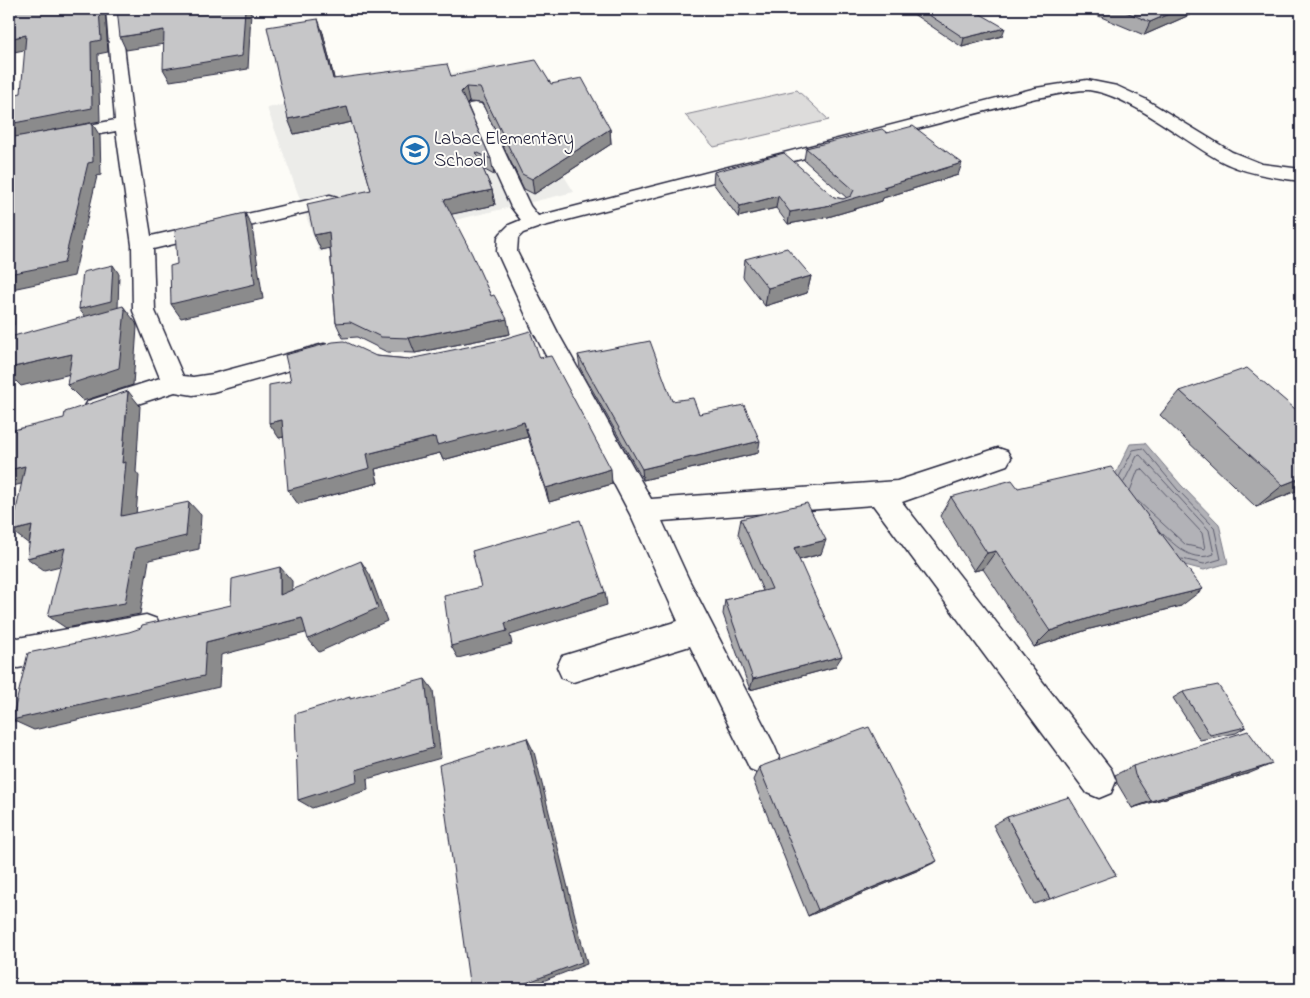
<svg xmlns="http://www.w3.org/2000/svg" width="1310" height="998" viewBox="0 0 1310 998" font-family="'Indie Flower',sans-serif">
	<rect width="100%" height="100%" fill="#fdfcf7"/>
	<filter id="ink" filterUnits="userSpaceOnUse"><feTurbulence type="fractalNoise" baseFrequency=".02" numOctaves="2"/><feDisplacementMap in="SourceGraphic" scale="10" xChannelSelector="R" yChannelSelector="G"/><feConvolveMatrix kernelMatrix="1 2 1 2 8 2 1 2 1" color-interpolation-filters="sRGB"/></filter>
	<g filter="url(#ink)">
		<!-- built -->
		<path fill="#ecece9" d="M495 65 574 192 319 252 267 108Z"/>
		<!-- green -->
		<path fill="#dddcdb" stroke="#807f8b" d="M797 90 829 120 714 147 685 115Z"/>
		<!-- water -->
		<path fill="#b2b2b7" stroke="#787885" d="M1145 443 1181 485 1219 524 1228 563 1204 570 1177 563 1109 487 1130 444Z"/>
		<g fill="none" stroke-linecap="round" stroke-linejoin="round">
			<!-- shore -->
			<path stroke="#5c5c6d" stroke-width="1" d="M1119 477 1133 450 1143 448 1177 489 1214 527 1221 559 1204 564 1182 559
				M1124 482 1137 456 1140 455 1209 530 1214 554C1192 563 1177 547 1162 533
				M1130 491 1138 470 1142 469 1202 533 1205 549 1186 545 1138 501"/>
			<defs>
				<path id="minor" d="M106 9H120L133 124 151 236 330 195 337 197 340 201 337 205 153 249 155 311 183 376 193 377 213 374 324 344 332 346 336 352 332 358 213 392 193 395 175 392 97 417 88 415 84 408 88 401 160 378 133 311 132 245 116 131 9 151V141L115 120Z
					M1087 80 1117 86 1145 99 1232 152 1262 164 1301 169V181C1272 177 1242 173 1217 159 1180 138 1131 96 1089 90 1075 89 1051 96 1036 98L540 227 523 233 518 238 517 252 558 333 651 499 897 481 998 448 1007 451 1011 458 1007 465 902 502 1111 769 1116 781 1111 793 1099 798 1087 793 873 505 662 521 689 580 774 745 779 757 774 769 762 774 750 769 690 646 573 682 562 678 557 667 562 656 678 621 630 514 534 333 497 252 498 237 501 233 509 225 521 220 511 207 466 108 469 104 475 103 481 104 484 108 530 206 538 216 1036 88Z
					M146 615 157 619 161 629 157 639 146 643 18 668 9 666V636L18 638Z"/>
			</defs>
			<!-- minor casing -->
			<use href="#minor" stroke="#22223b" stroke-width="3"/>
			<!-- minor -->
			<use href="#minor" fill="#fdfcf7" fill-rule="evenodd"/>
		</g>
		<!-- wall -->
		<path fill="#aaaaac" stroke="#22223b" d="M906 9H972L1002 36 962 47Z
			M1082 9H1203L1144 35Z
			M323 33 334 79 451 76 551 84 610 129 611 144 534 194 524 189 482 103 469 102 467 104 491 159 494 175 483 169 492 190 495 205 451 214 491 296 510 334 415 353 387 352 357 337 343 338 336 323 330 248 321 250 371 190 352 122 294 134Z
			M887 133 958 175 883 198 882 201 828 217 788 224 776 208 738 217 713 183 714 172 843 199 847 198 804 160 806 148Z
			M745 259 811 276 807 293 765 306 743 277Z
			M578 355 699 414 758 453 643 480 580 368Z
			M376 356 409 359 540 358 612 484 549 502 528 437 443 460 440 453 375 469 378 483 298 504 284 437 279 438 291 381Z
			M1180 391 1301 489 1256 507 1160 415Z
			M1018 488 1181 606 1090 629 1034 647 983 569 974 571 940 516 951 497Z
			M741 519 821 554 799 560 835 667 750 690 723 614 725 600 763 591 738 534Z
			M1183 692 1246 727 1236 733 1200 740 1173 698Z
			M1133 766 1250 773 1132 808 1117 783 1115 775Z
			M759 767 937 861 921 869 808 916 753 780Z
			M1007 817 1050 899 1034 904 993 825Z"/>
		<!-- shaded-wall -->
		<path fill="#8b8b8c" stroke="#22223b" d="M99 9H105L108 52 98 54 100 121 12 138 9 134V124Z
			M245 9H249L251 13 248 69 170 81 163 69Z
			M324 9H356L325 14Z
			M1180 9H1203L1144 35 1150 22Z
			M318 19 323 33 338 94 333 79Z
			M1005 28 1002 36 962 47 964 38Z
			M164 30 171 43 126 50 120 37Z
			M26 35 34 48 9 53V39Z
			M466 87 469 102 464 107 461 92Z
			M347 107 352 122 294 134 288 119Z
			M92 123 100 136 101 175 97 176 74 276 12 289 14 325 9 326V274Z
			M610 129 611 144 534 194 532 179Z
			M962 163 958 175 883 198 882 201 828 217 788 224 790 212 831 205 883 187Z
			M492 190 495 205 448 215 444 200Z
			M778 196 776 208 738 217 740 206Z
			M245 213 252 227 263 299 181 318 171 304Z
			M329 232 335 247 321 250 314 235Z
			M113 265 119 274 118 309 86 318 79 309Z
			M811 276 807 293 765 306 768 288Z
			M123 306 136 323 137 327 133 385 83 401 67 385Z
			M507 319 510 334 415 353 409 338Z
			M72 354 87 370 21 386 9 374V368Z
			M128 391 140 406 136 472 139 476 135 529 121 516 122 463Z
			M282 420 292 435 279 438 269 423Z
			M524 422 528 437 443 460 440 453 375 469 378 483 298 504 288 490 367 454 435 437Z
			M760 441 758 453 643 480 642 469Z
			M25 466 41 479 9 487V470Z
			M611 469 612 484 549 502 546 488Z
			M1301 478V489L1256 507 1283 485Z
			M189 502 201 515 199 549 149 560 140 614 66 628 48 616 135 548Z
			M32 526 29 544 12 531Z
			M826 540 821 554 790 562 794 548Z
			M65 548 81 561 44 570 27 558Z
			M996 551 983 569 974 571 987 553Z
			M361 561 370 575 387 621 319 652 308 639Z
			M280 567 292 581V608L280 595Z
			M1203 589 1181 606 1090 629 1034 647 1050 631 1108 612Z
			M605 592 607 605 510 635 512 644 458 658 451 646 505 623Z
			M302 618 313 631 221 655 219 687 34 730 12 720 206 642Z
			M842 656 835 667 750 690 753 679Z
			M425 679 433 690 441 758 367 779 368 790 312 808 298 800 356 770Z
			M527 738 534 752 587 964 522 989H510Z
			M1272 764 1250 773 1132 808 1151 801Z
			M937 861 921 869 808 916 818 910Z"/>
		<!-- building -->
		<path fill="#c6c6c8" stroke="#22223b" d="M9 9H99L101 40 91 42 92 108 9 124V96L21 93 26 35 9 39Z
			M117 9H245L242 56 163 69 164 30 120 37Z
			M920 9H972L1005 28 964 38Z
			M1119 9H1180L1150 22Z
			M318 19 333 79 447 64 451 76 536 60 551 84 582 78 610 129 532 179 522 174 480 88 466 87 461 92 491 159 476 152 492 190 444 200 472 254 491 296 494 295 507 319 409 338 381 337 350 322 336 323 329 232 314 235 307 204 371 190 347 107 288 119 267 27Z
			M92 123 93 162 88 163 64 263 9 274V138Z
			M913 126 962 163 883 187 886 189 831 205 790 212 778 196 740 206 714 172 784 153 834 197 843 199 851 196 854 190 806 148 882 129 887 133Z
			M245 213 255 284 171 304 170 266 177 264 175 229Z
			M787 248 811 276 768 288 745 259Z
			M113 265 111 301 79 309 83 272Z
			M123 306 125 310 119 368 67 385 72 354 9 368V345L10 337Z
			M530 331 540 358 551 356 611 469 546 488 524 422 437 445 435 437 367 454 370 468 288 490 282 420 269 423V385L291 381 285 355 333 342 344 341 376 356 409 359 496 341Z
			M650 341 672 401 693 398 699 414 744 405 760 441 642 469 578 355Z
			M1247 368 1301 414V478L1283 485 1180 391Z
			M128 391 122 463 126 462 121 516 189 502 186 536 135 548 125 603 48 616 65 548 27 558 32 526 12 531 25 466 9 470V431L64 418 65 412Z
			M1111 467 1203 589 1108 612 1050 631 996 551 987 553 951 497 1012 480 1018 488Z
			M807 503 826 540 794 548 842 656 753 679 725 600 772 589 741 519Z
			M580 520 605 592 505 623 507 631 451 646 444 596 481 587 472 551Z
			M361 561 378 608 308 639 302 618 206 642 204 676 12 720 28 653 129 632 141 628 142 625 231 605 232 579 280 567V595Z
			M425 679 433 748 356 770 357 781 298 800 295 714 350 697V699Z
			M1218 685 1246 727 1210 735 1183 692Z
			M869 727 937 861 818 910 759 767Z
			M1248 731 1272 764 1151 801 1135 775 1133 766Z
			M527 738 582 962 510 989H470L439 765Z
			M1069 797 1116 875 1050 899 1007 817Z"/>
	</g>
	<!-- icons -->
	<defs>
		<symbol id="school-ring" viewBox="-11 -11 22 22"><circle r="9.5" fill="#fdfcf7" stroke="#1f6fb2" stroke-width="1.5"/><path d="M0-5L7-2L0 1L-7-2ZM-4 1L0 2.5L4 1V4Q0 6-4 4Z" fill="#1f6fb2"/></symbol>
	</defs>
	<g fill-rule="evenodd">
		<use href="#school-ring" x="399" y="134" width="32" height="32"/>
	</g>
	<g text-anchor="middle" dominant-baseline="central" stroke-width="4" stroke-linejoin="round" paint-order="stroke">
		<!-- far-poi labels -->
		<g font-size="19" fill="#22223b" stroke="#fdfcf7" text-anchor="start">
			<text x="434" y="139">Labac Elementary<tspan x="434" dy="22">School</tspan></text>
		</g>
	</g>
	<!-- margin -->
	<rect width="1310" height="998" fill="none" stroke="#fdfcf7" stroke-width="30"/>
	<rect x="15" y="15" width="1280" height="968" fill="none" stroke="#22223b" stroke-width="2" filter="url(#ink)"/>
</svg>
